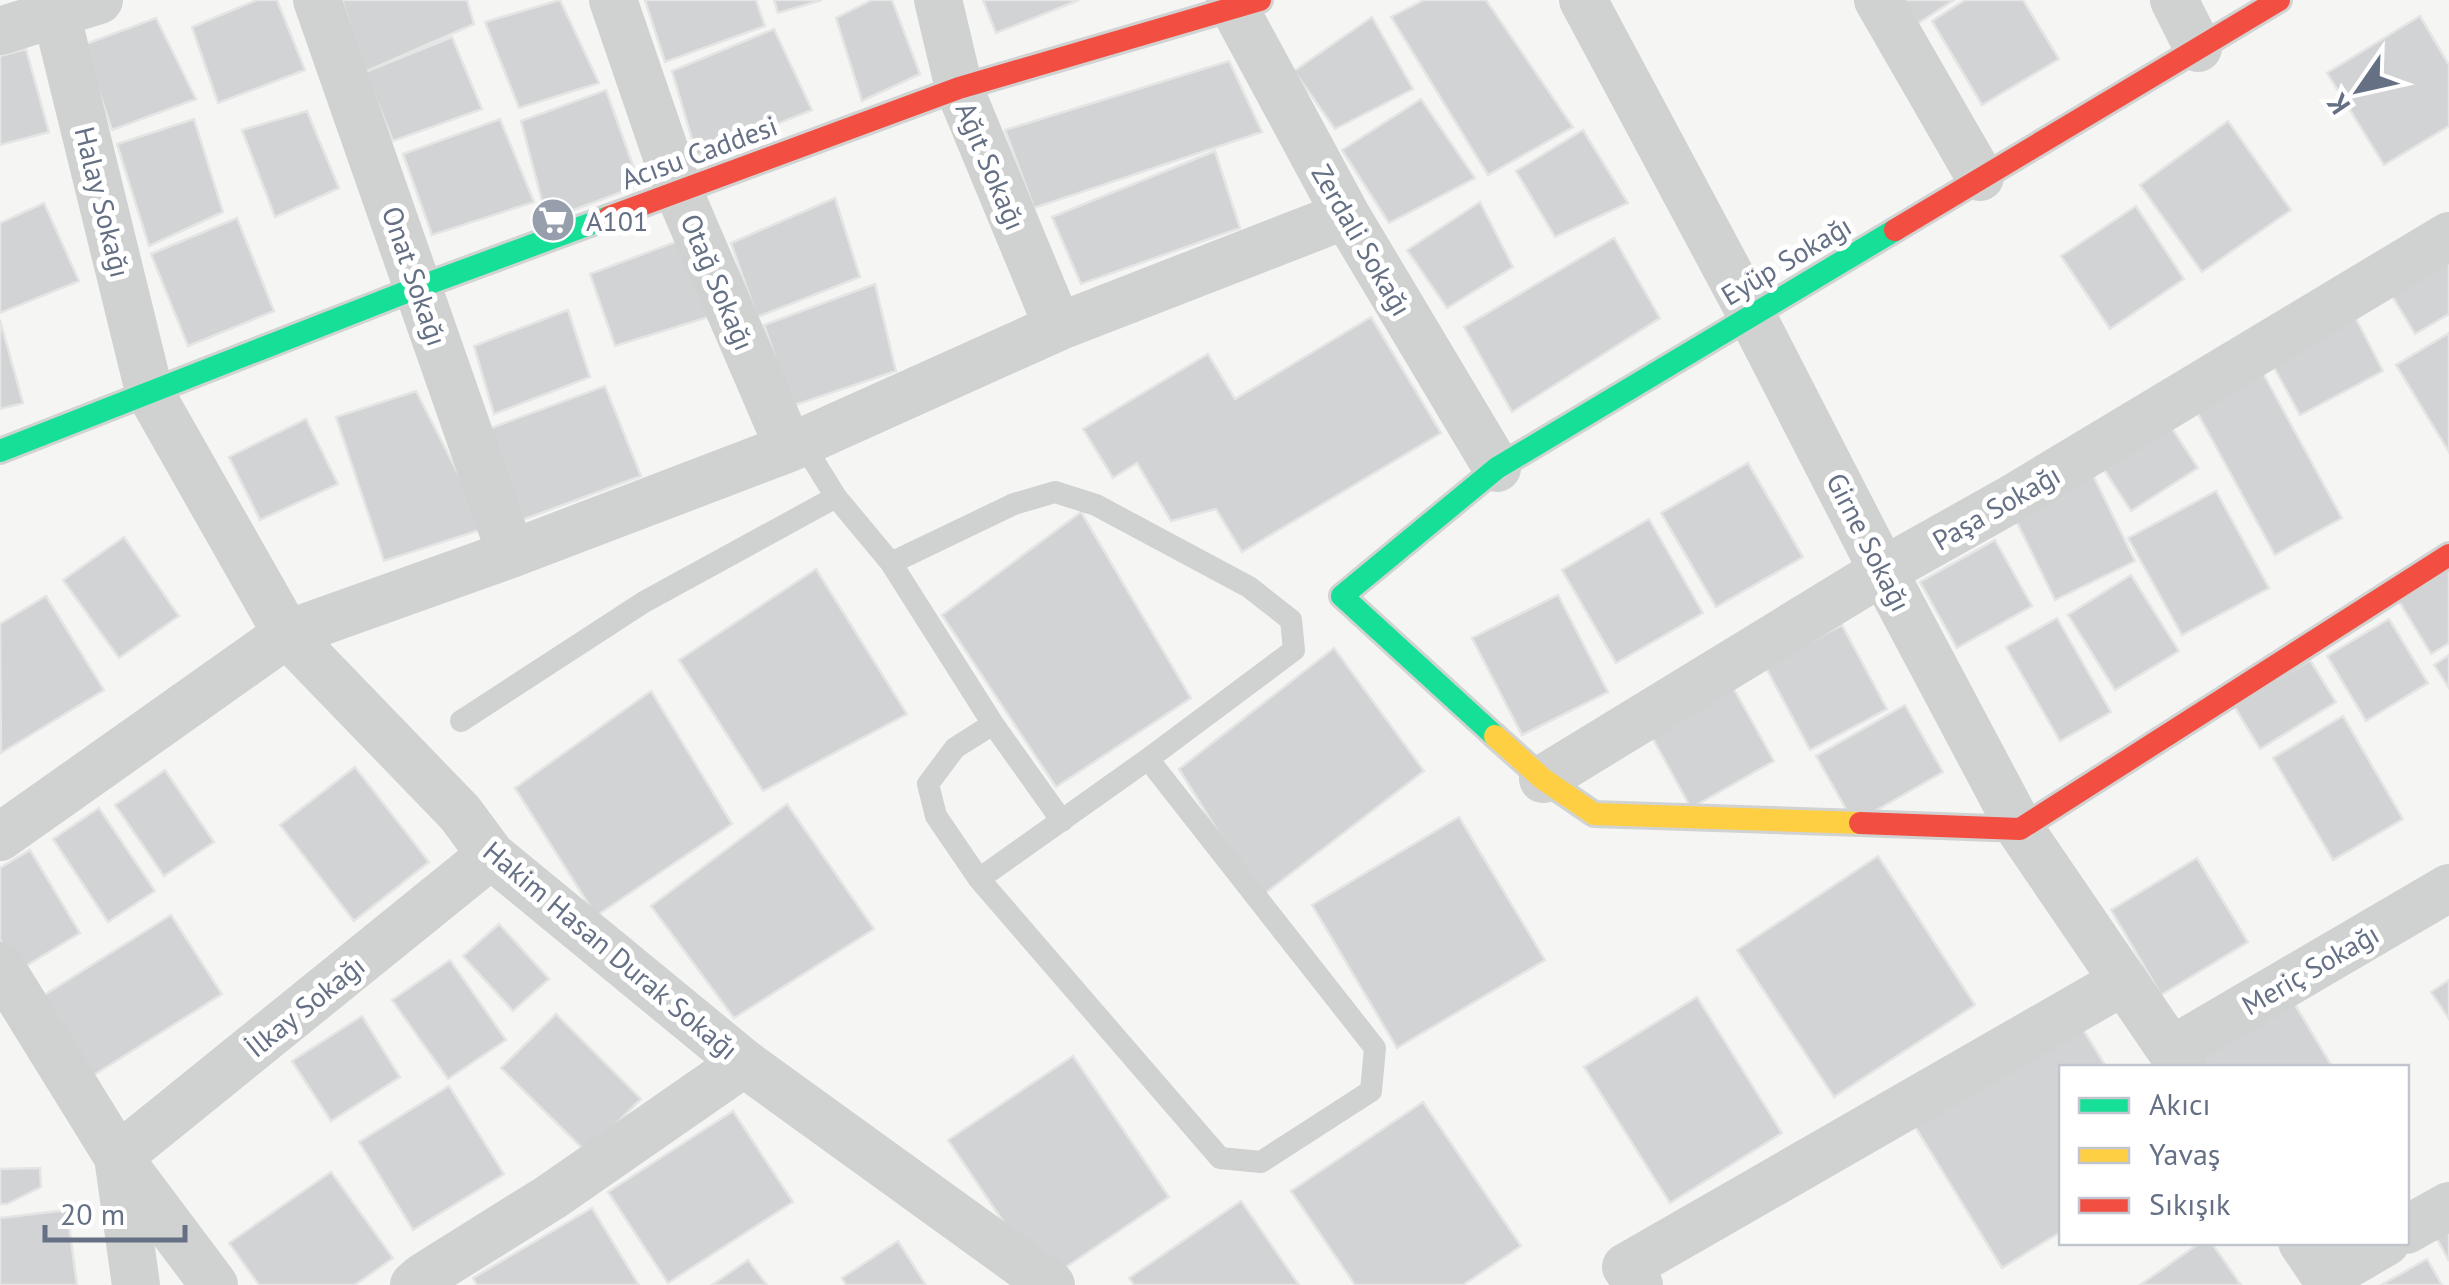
<svg xmlns="http://www.w3.org/2000/svg" width="2449" height="1285" viewBox="0 0 2449 1285" font-family="'PT Sans',sans-serif">
	<rect width="100%" height="100%" fill="#f5f6f4"/>
	<!-- building -->
	<path fill="#d2d3d4" stroke="#e4e5e4" stroke-width="2.5" d="M257 0H277L305 70 218 103 192 27Z
		M342 0H467L474 24 365 72Z
		M560 0 599 83 519 108 485 22Z
		M645 0H756L765 26 665 62Z
		M774 0H822L778 13Z
		M872 0H892L920 74 862 101 836 18Z
		M983 0H1079L996 33Z
		M1424 0H1486L1573 127 1488 175 1391 17Z
		M1901 0H1954L1917 24Z
		M1965 0H2023L2059 59 1982 105 1932 21Z
		M2420 16 2449 65V126L2384 165 2327 73Z
		M1372 17 1413 89 1335 129 1294 71Z
		M156 18 196 99 112 130 83 45Z
		M774 29 812 110 697 156 672 71Z
		M452 37 482 109 393 141 365 72Z
		M26 49 49 132 0 145V56Z
		M1229 61 1262 132 1034 208 1005 130Z
		M606 90 640 185 547 220 521 121Z
		M1421 99 1475 178 1389 223 1342 150Z
		M307 111 339 188 275 217 242 130Z
		M194 119 223 212 149 246 117 144Z
		M500 119 534 202 432 235 403 154Z
		M2228 121 2291 210 2202 272 2140 185Z
		M1583 130 1628 203 1555 237 1516 171Z
		M1215 151 1240 228 1081 284 1052 217Z
		M835 198 860 277 757 317 731 243Z
		M1480 202 1513 267 1447 308 1407 250Z
		M44 203 79 281 0 313V223Z
		M2136 206 2184 279 2110 329 2061 256Z
		M237 218 274 311 188 346 151 254Z
		M686 238 715 315 615 346 590 274Z
		M1614 238 1660 318 1512 412 1464 327Z
		M2449 249V314L2415 334 2386 286Z
		M875 284 896 371 792 406 764 325Z
		M568 310 590 377 494 414 474 346Z
		M2354 315 2383 371 2300 415 2270 360Z
		M1371 317 1441 433 1242 552 1216 509 1171 521 1137 463 1113 478 1083 429 1208 354 1235 399Z
		M0 320 23 403 0 409Z
		M2449 333V452L2396 365Z
		M2258 364 2342 518 2275 555 2191 401Z
		M605 386 641 476 514 523 483 431Z
		M416 391 486 528 384 561 336 417Z
		M306 419 338 484 260 520 229 457Z
		M2166 419 2198 468 2131 511 2099 462Z
		M1748 463 1803 557 1716 607 1661 513Z
		M2090 469 2135 561 2055 600 2010 508Z
		M2216 491 2269 588 2182 635 2128 538Z
		M1081 512 1191 698 1056 787 942 615Z
		M1649 519 1703 613 1616 663 1562 570Z
		M124 537 179 616 119 658 63 580Z
		M1995 540 2032 606 1957 648 1920 582Z
		M2449 567V643L2431 654 2397 598Z
		M816 569 907 714 763 791 679 660Z
		M2131 575 2179 651 2115 690 2068 615Z
		M1558 595 1608 692 1522 735 1472 638Z
		M46 596 104 690 1 753 0 624Z
		M2057 618 2111 712 2060 741 2006 647Z
		M2389 619 2428 683 2366 721 2327 656Z
		M1842 625 1887 709 1810 750 1765 666Z
		M1334 648 1424 771 1259 898 1179 769Z
		M2449 655V688L2434 665Z
		M2310 660 2336 702 2260 749 2234 706Z
		M1730 682 1774 761 1691 808 1647 728Z
		M651 691 732 824 596 916 515 788Z
		M1905 705 1943 772 1854 823 1816 756Z
		M2343 716 2403 819 2333 860 2273 758Z
		M355 767 429 862 354 921 280 825Z
		M165 770 214 842 164 876 115 805Z
		M787 804 874 929 734 1018 651 906Z
		M99 808 155 891 108 922 53 839Z
		M1459 817 1545 960 1397 1048 1312 905Z
		M30 850 80 933 19 970 0 940V868Z
		M1878 856 1975 1005 1834 1097 1737 950Z
		M2197 858 2248 942 2161 995 2111 910Z
		M171 915 222 994 86 1080 35 1001Z
		M499 924 549 979 513 1011 463 956Z
		M450 960 506 1040 448 1079 392 1000Z
		M2449 980V1019L2431 992Z
		M1697 997 1782 1133 1670 1203 1584 1067Z
		M2291 998 2333 1068H2198L2192 1057Z
		M556 1014 641 1099 587 1153 501 1068Z
		M362 1016 400 1077 331 1121 292 1061Z
		M2079 1023 2107 1068H2062V1231L2002 1268 1914 1125Z
		M1073 1056 1169 1197 1044 1282 948 1140Z
		M449 1086 504 1174 413 1230 359 1142Z
		M1423 1102 1521 1246 1463 1285H1355L1291 1191Z
		M733 1111 793 1202 668 1283 608 1192Z
		M40 1168 41 1187 7 1204H0V1169Z
		M331 1172 393 1258 355 1285H259L229 1243Z
		M1241 1201 1299 1285H1134L1129 1278Z
		M592 1208 639 1285H477L473 1278Z
		M67 1210 77 1285H0V1218Z
		M2449 1230V1261L2436 1237Z
		M898 1241 926 1285H846L842 1278Z
		M2201 1242H2211L2241 1285H2140Z
		M2427 1259 2442 1285H2381Z
		M748 1260 767 1285H712Z"/>
	<g fill="none" stroke-linecap="round" stroke-linejoin="round">
		<defs>
			<path id="fast" d="M0 451 419 287 609 217
				M1495 736 1342 596 1497 468 1895 230"/>
			<path id="slow" d="M1495 736 1543 779 1594 814 1860 823"/>
			<path id="jam" d="M609 217 959 88 1260 0
				M1895 230 2279 0
				M1860 823 2020 829 2449 555"/>
		</defs>
		<!-- fast casing -->
		<use href="#fast" stroke="#d1d3d3" stroke-width="28"/>
		<!-- slow casing -->
		<use href="#slow" stroke="#d1d3d3" stroke-width="28"/>
		<!-- jam casing -->
		<use href="#jam" stroke="#d1d3d3" stroke-width="28"/>
		<!-- lane -->
		<path stroke="#d0d1d1" stroke-width="22" d="M802 442 836 497 891 563 1014 504 1055 492 1096 505 1249 587 1291 620 1294 650 1148 759 979 879 1220 1158 1261 1162 1371 1091 1375 1048 1148 759
			M891 563 993 724 1062 821
			M461 721 644 602 836 497
			M979 879 936 816 928 784 955 748 993 724"/>
		<!-- street -->
		<path stroke="#d0d1d1" stroke-width="48" d="M317 0 511 554
			M613 0 679 192 789 448
			M938 0 959 88 1058 327
			M1230 0 1346 215 1497 468
			M1583 0 1752 316 1883 571 2020 829 2183 1068
			M1878 0 1980 177
			M2174 0 2198 48
			M56 13 149 391 287 634 460 813 491 855 744 1063 1051 1285
			M0 31 99 0
			M1543 779 1883 571 2008 501 2449 236
			M0 837 287 634 511 554 789 448 1058 327 1346 215
			M0 966 118 1157 214 1285
			M2172 1050 2449 888
			M2406 1230 2449 1206
			M2302 1242 2331 1285
			M2326 1277 2386 1242
			M136 1285 118 1157 491 855
			M414 1285 423 1277 551 1197 744 1063
			M1639 1285 1626 1267 2124 981"/>
		<!-- fast -->
		<use href="#fast" stroke="#16e098" stroke-width="22"/>
		<!-- slow -->
		<use href="#slow" stroke="#ffcf43" stroke-width="22"/>
		<!-- jam -->
		<use href="#jam" stroke="#f24e42" stroke-width="22"/>
	</g>
	<!-- icons -->
	<defs>
		<symbol id="supermarket-disc" viewBox="-11 -11 22 22"><circle r="9.5" fill="#979fac" stroke="#fff"/><path d="M-6-5.5h2.5l.6 2H6L4.5 2H-2.5L-4.4-4H-6ZM-1.5 3.2a1.3 1.3 0 1 0 .1 0ZM3 3.2a1.3 1.3 0 1 0 .1 0Z" fill="#fff"/></symbol>
	</defs>
	<g fill-rule="evenodd">
		<use href="#supermarket-disc" x="528" y="195" width="50" height="50"/>
	</g>
	<g text-anchor="middle" dominant-baseline="central" stroke-width="10" stroke-linejoin="round" paint-order="stroke">
		<!-- street labels -->
		<g font-size="28" fill="#657085" stroke="#fff">
			<text transform="translate(699 152) rotate(-20)">Acısu Caddesi</text>
			<text transform="translate(991 166) rotate(67)">Ağıt Sokağı</text>
			<text transform="translate(103 202) rotate(76)">Halay Sokağı</text>
			<text transform="translate(1362 240) rotate(60)">Zerdali Sokağı</text>
			<text transform="translate(1786 260) rotate(-31)">Eyüp Sokağı</text>
			<text transform="translate(415 276) rotate(71)">Onat Sokağı</text>
			<text transform="translate(718 282) rotate(67)">Otağ Sokağı</text>
			<text transform="translate(1996 507) rotate(-30)">Paşa Sokağı</text>
			<text transform="translate(1869 542) rotate(63)">Girne Sokağı</text>
			<text transform="translate(611 950) rotate(40)">Hakim Hasan Durak Sokağı</text>
			<text transform="translate(2310 969) rotate(-30)">Meriç Sokağı</text>
			<text transform="translate(305 1006) rotate(-39)">İlkay Sokağı</text>
		</g>
		<!-- poi labels -->
		<g font-size="28" fill="#657085" stroke="#fff" text-anchor="start">
			<text x="586" y="220">A101</text>
		</g>
	</g>
	<!-- legend -->
	<rect x="2059" y="1065" width="350" height="180" fill="#ffffff" stroke="#c1c6ce" stroke-width="2.5"/>
	<rect x="2079" y="1098" width="50" height="15" fill="#16e098" stroke="#c1c6ce" stroke-width="2.5"/>
	<text x="2149" y="1115" font-size="30" fill="#657085">Akıcı</text>
	<rect x="2079" y="1148" width="50" height="15" fill="#ffcf43" stroke="#c1c6ce" stroke-width="2.5"/>
	<text x="2149" y="1165" font-size="30" fill="#657085">Yavaş</text>
	<rect x="2079" y="1198" width="50" height="15" fill="#f24e42" stroke="#c1c6ce" stroke-width="2.5"/>
	<text x="2149" y="1215" font-size="30" fill="#657085">Sıkışık</text>
	<!-- north arrow -->
	<g transform="translate(2359 90) rotate(236)" stroke="#ffffff" stroke-width="8" paint-order="stroke">
	<path d="M0-8L18 38L0 25L-18 38Z" fill="#657085"/>
	<text y="-15" font-size="28" font-weight="bold" text-anchor="middle" fill="#657085">K</text>
	</g>
	<!-- scale -->
	<path d="M45 1225v15h140v-15" fill="none" stroke="#657085" stroke-width="5"/>
	<text x="60" y="1225" font-size="30" fill="#657085" stroke="#ffffff" stroke-width="8" paint-order="stroke">20 m</text>
</svg>
